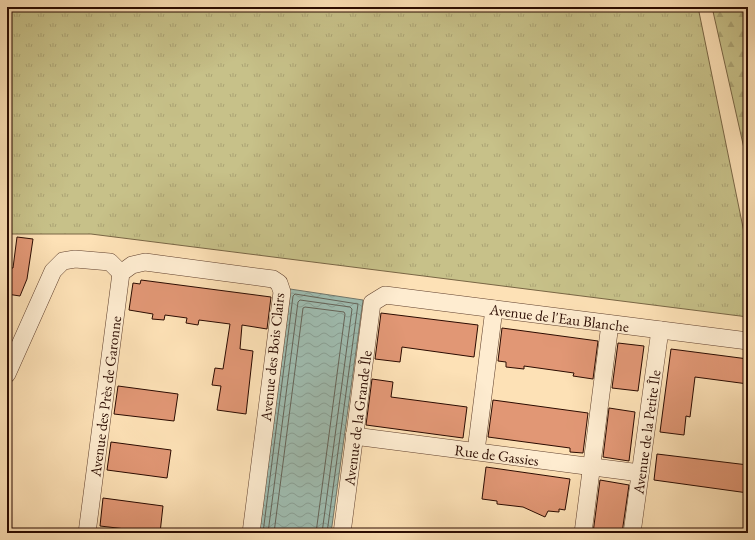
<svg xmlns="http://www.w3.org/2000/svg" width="755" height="540" viewBox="0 0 755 540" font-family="'EB Garamond',serif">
	<defs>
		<pattern id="grass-tufts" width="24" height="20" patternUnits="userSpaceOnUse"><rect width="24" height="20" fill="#c7c189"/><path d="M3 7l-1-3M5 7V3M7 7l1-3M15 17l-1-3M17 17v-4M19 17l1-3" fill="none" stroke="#aba474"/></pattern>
		<pattern id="forest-firs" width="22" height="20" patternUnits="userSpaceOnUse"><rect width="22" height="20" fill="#c7c189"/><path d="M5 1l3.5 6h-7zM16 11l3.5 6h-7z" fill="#aba474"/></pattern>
		<pattern id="water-waves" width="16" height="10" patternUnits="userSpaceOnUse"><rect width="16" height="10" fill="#9fbdb1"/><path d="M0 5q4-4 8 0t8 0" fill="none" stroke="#89a196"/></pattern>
	</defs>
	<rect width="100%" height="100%" fill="#fde1b6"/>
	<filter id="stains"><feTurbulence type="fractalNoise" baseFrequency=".005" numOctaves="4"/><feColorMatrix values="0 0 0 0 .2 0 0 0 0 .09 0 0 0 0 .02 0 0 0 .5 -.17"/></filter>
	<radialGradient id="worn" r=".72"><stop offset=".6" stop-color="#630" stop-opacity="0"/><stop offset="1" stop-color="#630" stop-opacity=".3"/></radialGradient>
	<!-- grass -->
	<path fill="url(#grass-tufts)" stroke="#796645" d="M7 7H698L748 252V317L91 234H7Z"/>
	<!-- forest -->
	<path fill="url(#forest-firs)" stroke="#796645" d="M712 7H748V166Z"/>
	<!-- water -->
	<path fill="url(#water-waves)" stroke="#71766b" d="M290 289 363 300 331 533H259Z"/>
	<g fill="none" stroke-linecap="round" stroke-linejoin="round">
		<!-- shore -->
		<path stroke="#656459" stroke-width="1" d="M263 533 293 296 295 294 358 304 327 533
			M268 533 298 302 300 300 350 307 352 309 322 533
			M274 533 303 308 305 307 344 312 345 314 316 533"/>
	</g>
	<!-- building -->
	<path fill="#e19775" stroke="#2b0b01" d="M17 237 33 239 27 279 20 296 7 294V268H13Z
		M141 280 271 297 267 329 242 325 240 349 253 351 246 414 217 410 221 386 212 385 215 368 223 369 230 324 199 320 198 325 186 323 187 318 165 315 164 320 152 319 153 314 129 310 133 283 140 284Z
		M381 313 478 325 474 357 402 347 400 362 375 359Z
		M502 328 598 341 593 379 573 376 574 373 524 366V369L506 367V362L498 361Z
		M618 343 644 346 638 391 612 388Z
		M671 349 748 359V384L695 377 690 417 686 416 684 435 660 432Z
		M372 379 393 382 391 397 467 407 463 438 366 425Z
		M118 386 178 394 174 421 114 414Z
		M493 400 588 413 583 453 570 452V448L488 437Z
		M609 408 635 412 629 461 603 457Z
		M111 442 171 450 167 478 107 470Z
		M657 454 748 465V493L654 480Z
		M486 467 570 479 565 510 559 509V512L548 511 545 517 523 507 497 504V501L482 499Z
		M600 480 629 485 622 533H593Z
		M103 498 163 506 160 533 100 526Z"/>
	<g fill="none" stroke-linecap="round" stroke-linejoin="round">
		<defs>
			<g id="minor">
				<path d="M7 374 53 271 63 261 75 259 110 262 121 273"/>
				<path id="s1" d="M354 436 640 473"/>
				<path d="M476 451 494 309"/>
				<path id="s2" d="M87 533 121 273 132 265 145 262 273 279 279 283 282 292 251 533"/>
				<path id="s3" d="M342 533 372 303 385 295 748 341"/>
				<path d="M583 533 610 324"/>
				<path id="s4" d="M632 533 660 330"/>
			</g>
		</defs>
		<!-- minor casing -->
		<use href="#minor" stroke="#60402e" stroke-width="18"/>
		<!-- minor -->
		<use href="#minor" stroke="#feecd0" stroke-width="17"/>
	</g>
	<g text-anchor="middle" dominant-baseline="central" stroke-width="3.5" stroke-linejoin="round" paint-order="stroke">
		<!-- street labels -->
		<g font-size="15" fill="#2b0b01" stroke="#feecd0">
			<text stroke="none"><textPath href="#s3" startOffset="423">Avenue de l'Eau Blanche</textPath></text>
			<text transform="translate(272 357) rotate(-84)">Avenue des Bois Clairs</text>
			<text stroke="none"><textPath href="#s2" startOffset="138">Avenue des Près de Garonne</textPath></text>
			<text stroke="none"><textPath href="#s3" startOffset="116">Avenue de la Grande Île</textPath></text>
			<text stroke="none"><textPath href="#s4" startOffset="102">Avenue de la Petite Île</textPath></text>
			<text stroke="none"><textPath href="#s1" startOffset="144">Rue de Gassies</textPath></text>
		</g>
	</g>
	<!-- margin -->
	<rect width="755" height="540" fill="none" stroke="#fde1b6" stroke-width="24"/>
	<rect x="8" y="8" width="739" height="524" fill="none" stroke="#2b0b01" stroke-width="2"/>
	<rect x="12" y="12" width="731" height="516" fill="none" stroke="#2b0b01"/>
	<rect width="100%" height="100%" filter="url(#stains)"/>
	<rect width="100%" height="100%" fill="url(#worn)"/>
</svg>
